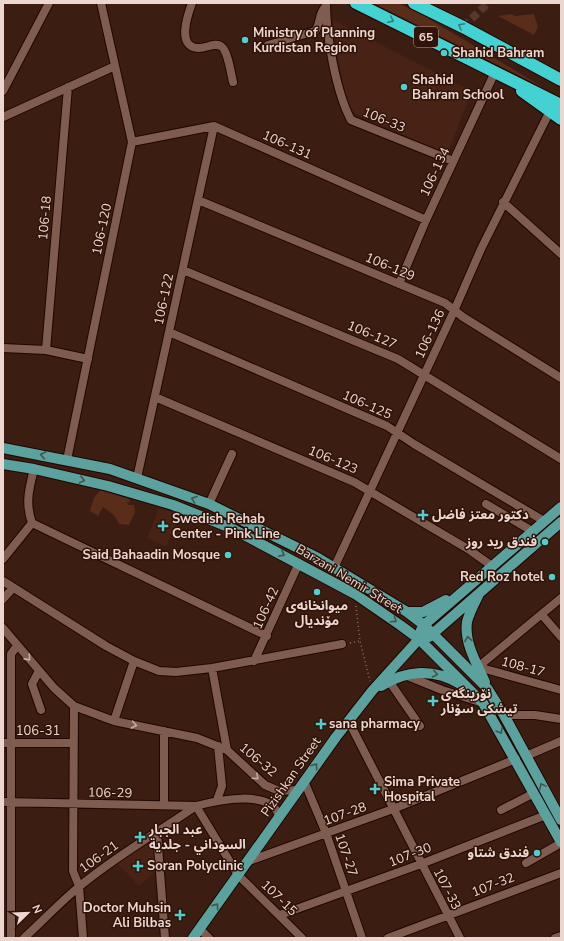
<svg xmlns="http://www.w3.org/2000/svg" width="564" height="941" viewBox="0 0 564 941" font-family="'Nunito Sans','Noto Sans Arabic',sans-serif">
	<rect width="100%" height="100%" fill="#3b1d12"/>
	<!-- built -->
	<path fill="#472215" d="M333 20 472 91 447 155 351 111 348 106 339 65Z
		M159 508 180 514 166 547 147 538Z
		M152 842 157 870 139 886 116 862 132 849Z"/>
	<!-- green -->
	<path fill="#5a2c1a" d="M373 3H398L426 17 546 89Z
		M511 14 515 16 534 14 538 27 534 35 498 16Z
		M100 490 129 499 130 502 127 503 128 505H134L135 512 129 525 119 524 114 515 103 507 98 516 90 511 94 498Z"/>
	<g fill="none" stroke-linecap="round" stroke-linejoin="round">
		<!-- minor-tunnel -->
		<path stroke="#56392e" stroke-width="8" stroke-dasharray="8 4" stroke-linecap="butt" d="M463 27 488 3"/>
		<defs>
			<path id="minor" d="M192 3C188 14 176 47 198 48 205 49 216 41 222 47 228 52 231 74 233 82
				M326 3C326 35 336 92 351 120L453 161
				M268 45 315 31C322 22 317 15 326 6
				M3 91 49 3
				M3 117 115 66
				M132 142 214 126 426 220
				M198 200 445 303 463 317 561 378
				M503 202 561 254
				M183 270 398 359 561 459
				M399 284 426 220 495 72
				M169 332 387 426 414 444 544 521
				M3 348 46 350 88 359
				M46 350 68 87
				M155 397 354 482 468 549 492 566
				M67 460 132 142 101 3
				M34 469C29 489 25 503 32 523L267 636
				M137 478 214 126
				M209 504 232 454
				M486 504 532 531
				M3 559 32 523
				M334 568 454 311 481 249 550 111
				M3 581 106 646 134 661 159 671 176 672 212 668 342 644
				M3 599 13 588
				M542 615 561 637
				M3 628 54 688 74 706 114 721 197 738 227 750 265 785 279 791 297 790
				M254 661 299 563
				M478 667 561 598
				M478 667 561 690
				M212 668 227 750
				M39 671 32 684 41 710
				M405 675 442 690 483 703
				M389 681 420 726
				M74 706 73 871 79 886 83 938
				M504 715H535L561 719
				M114 721 134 661
				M349 722 460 938
				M3 743H73
				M526 756 561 741
				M304 781 326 833 362 938
				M217 800 222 786 218 746
				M3 802 196 806C215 801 271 788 279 816
				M164 805V731
				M501 810 534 793
				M157 833 165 938
				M249 861 393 809 516 759
				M526 863 561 843
				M280 915 421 864 546 815
				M200 929 209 938
				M11 938V654L17 646
				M24 938C43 921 60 902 80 886 116 856 157 833 196 806L238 875 302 938
				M388 938 561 873
				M555 938 561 936"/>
			<path id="major" d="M3 448 110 469 209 504 318 558 407 612 424 625 487 688 504 715 561 820
				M3 464 34 469 108 486 173 505 231 528 355 594 400 625 419 639 483 703 561 842
				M478 596C474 604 469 613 467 622 464 643 477 664 485 682
				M407 612H423L446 600
				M429 637 561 522
				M381 686C406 670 434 668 460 684
				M193 938 336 737 372 691 419 639 421 630 424 625 561 507"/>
			<path id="highway" d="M356 3 561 105
				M414 3 463 27 561 80
				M522 91 561 119"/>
		</defs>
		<!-- minor casing -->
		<use href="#minor" stroke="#200600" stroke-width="10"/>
		<!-- major casing -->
		<use href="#major" stroke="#200600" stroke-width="12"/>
		<!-- highway casing -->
		<use href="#highway" stroke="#200600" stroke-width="14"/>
		<!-- path -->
		<path stroke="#8b7167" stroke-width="1.5" stroke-dasharray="1 3" stroke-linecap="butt" d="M356 606 360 641 370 681
			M350 643 360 641"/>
		<!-- minor -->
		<use href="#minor" stroke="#7e5c4f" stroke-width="8"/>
		<!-- major -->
		<use href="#major" stroke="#5ba29e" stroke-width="10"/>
		<!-- highway -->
		<use href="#highway" stroke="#43d1d2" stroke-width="12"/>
	</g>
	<!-- one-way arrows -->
	<defs><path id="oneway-chevron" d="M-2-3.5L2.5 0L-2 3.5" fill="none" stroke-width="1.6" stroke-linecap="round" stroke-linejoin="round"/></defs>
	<g stroke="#3a7c78">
		<use href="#oneway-chevron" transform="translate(391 20) rotate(26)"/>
		<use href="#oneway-chevron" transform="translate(461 26) rotate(-153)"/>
	</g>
	<g stroke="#43544c">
		<use href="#oneway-chevron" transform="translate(43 455) rotate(-169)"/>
		<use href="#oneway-chevron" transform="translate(82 480) rotate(13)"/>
		<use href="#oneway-chevron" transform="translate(194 499) rotate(-160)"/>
		<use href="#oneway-chevron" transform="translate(282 554) rotate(27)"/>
		<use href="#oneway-chevron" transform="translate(394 620) rotate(34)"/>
		<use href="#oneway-chevron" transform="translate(468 639) rotate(-100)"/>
		<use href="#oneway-chevron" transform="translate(435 674) rotate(11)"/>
		<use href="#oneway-chevron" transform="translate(500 731) rotate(60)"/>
		<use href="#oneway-chevron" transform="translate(315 766) rotate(-54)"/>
		<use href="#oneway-chevron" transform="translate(542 786) rotate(-118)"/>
		<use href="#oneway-chevron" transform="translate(216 906) rotate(-55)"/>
	</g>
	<g stroke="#c6aca3">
		<use href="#oneway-chevron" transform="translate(28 658) rotate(48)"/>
		<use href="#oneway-chevron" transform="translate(134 725) rotate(11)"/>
		<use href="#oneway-chevron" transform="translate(256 777) rotate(42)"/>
	</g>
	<!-- markers -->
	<g fill="#52cdcd" stroke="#301409" stroke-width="1.5">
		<circle cx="245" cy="40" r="4"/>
		<circle cx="444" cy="53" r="4"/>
		<circle cx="404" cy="87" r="4"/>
		<path d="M421 509h4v4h4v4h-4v4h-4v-4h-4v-4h4z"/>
		<path d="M161 520h4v4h4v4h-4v4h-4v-4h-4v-4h4z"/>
		<circle cx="545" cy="542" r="4"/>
		<circle cx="228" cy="555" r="4"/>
		<circle cx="552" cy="577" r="4"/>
		<circle cx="317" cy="592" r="4"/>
		<path d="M431 695h4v4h4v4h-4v4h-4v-4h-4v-4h4z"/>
		<path d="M319 718h4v4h4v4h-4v4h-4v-4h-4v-4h4z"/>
		<path d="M373 783h4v4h4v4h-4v4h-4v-4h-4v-4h4z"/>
		<path d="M138 831h4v4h4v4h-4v4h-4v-4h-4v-4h4z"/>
		<circle cx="537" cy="853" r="4"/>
		<path d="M136 860h4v4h4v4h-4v4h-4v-4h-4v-4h4z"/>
		<path d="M178 909h4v4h4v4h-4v4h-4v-4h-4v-4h4z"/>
	</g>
	<g text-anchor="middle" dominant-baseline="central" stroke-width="3" stroke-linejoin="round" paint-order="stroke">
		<!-- shield labels -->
		<rect fill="#301409" stroke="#b49c94" stroke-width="1" x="414" y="27" width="24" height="20" rx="3"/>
		<g font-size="12" font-weight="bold" fill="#ecd7d0">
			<text x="426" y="37">65</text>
		</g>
		<!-- poi labels -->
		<g font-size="13" font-weight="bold" fill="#ecd7d0" stroke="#301409" text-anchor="start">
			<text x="253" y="33">Ministry of Planning<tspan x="253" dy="15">Kurdistan Region</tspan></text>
			<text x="452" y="53">Shahid Bahram</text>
			<text x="412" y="80">Shahid<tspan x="412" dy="15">Bahram School</tspan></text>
			<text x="432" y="515">دكتور معتز فاضل</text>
			<text x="172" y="519">Swedish Rehab<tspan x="172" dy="15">Center - Pink Line</tspan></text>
			<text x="537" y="542" text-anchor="end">فندق ريد روز</text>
			<text x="220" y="555" text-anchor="end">Said Bahaadin Mosque</text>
			<text x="544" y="577" text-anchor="end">Red Roz hotel</text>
			<text x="317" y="606" text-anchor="middle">میوانخانەی<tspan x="317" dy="15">مۆندیال</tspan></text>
			<text x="441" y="694">نۆرینگەی<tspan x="441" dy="15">تیشکی سۆنار</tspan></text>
			<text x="329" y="724">sana pharmacy</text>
			<text x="384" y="782">Sima Private<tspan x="384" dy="15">Hospital</tspan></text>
			<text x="149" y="830">عبد الجبار<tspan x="149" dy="15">السوداني - جلدية</tspan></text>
			<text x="529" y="853" text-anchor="end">فندق شتاو</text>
			<text x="147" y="866">Soran Polyclinic</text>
			<text x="171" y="908" text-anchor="end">Doctor Muhsin<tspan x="171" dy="15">Ali Bilbas</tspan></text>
		</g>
		<!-- street labels -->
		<g font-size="13" fill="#ecd7d0" stroke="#301409">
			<text transform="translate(384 120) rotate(22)">106-33</text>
			<text transform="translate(287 145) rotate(24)">106-131</text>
			<text transform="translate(435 172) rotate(-65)">106-134</text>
			<text transform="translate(45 218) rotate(-85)">106-18</text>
			<text transform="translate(102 229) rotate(-78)">106-120</text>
			<text transform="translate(390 267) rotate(23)">106-129</text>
			<text transform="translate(164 299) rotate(-78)">106-122</text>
			<text transform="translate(430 334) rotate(-65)">106-136</text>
			<text transform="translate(372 335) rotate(23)">106-127</text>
			<text transform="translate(367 405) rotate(24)">106-125</text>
			<text transform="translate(333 460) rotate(23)">106-123</text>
			<text transform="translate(349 579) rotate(31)">Barzani Nemir Street</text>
			<text transform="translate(266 608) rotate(-66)">106-42</text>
			<text transform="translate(523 667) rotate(15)">108-17</text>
			<text x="38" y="731">106-31</text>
			<text transform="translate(258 760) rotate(40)">106-32</text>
			<text transform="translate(291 777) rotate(-55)">Pizishkan Street</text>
			<text transform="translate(110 793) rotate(1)">106-29</text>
			<text transform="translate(345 814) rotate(-20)">107-28</text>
			<text transform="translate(346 855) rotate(71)">107-27</text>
			<text transform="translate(410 855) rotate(-21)">107-30</text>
			<text transform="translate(99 857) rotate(-36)">106-21</text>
			<text transform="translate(493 885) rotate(-21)">107-32</text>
			<text transform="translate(447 889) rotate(63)">107-33</text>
			<text transform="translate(279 898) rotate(44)">107-15</text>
		</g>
	</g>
	<!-- border -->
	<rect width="564" height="941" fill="none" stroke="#ecd7d0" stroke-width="8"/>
	<!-- north arrow -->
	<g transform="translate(28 913) rotate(67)" stroke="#301409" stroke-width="3" paint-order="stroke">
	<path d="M0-3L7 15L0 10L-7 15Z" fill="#ecd7d0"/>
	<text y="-6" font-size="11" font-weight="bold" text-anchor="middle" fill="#ecd7d0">N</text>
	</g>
</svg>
